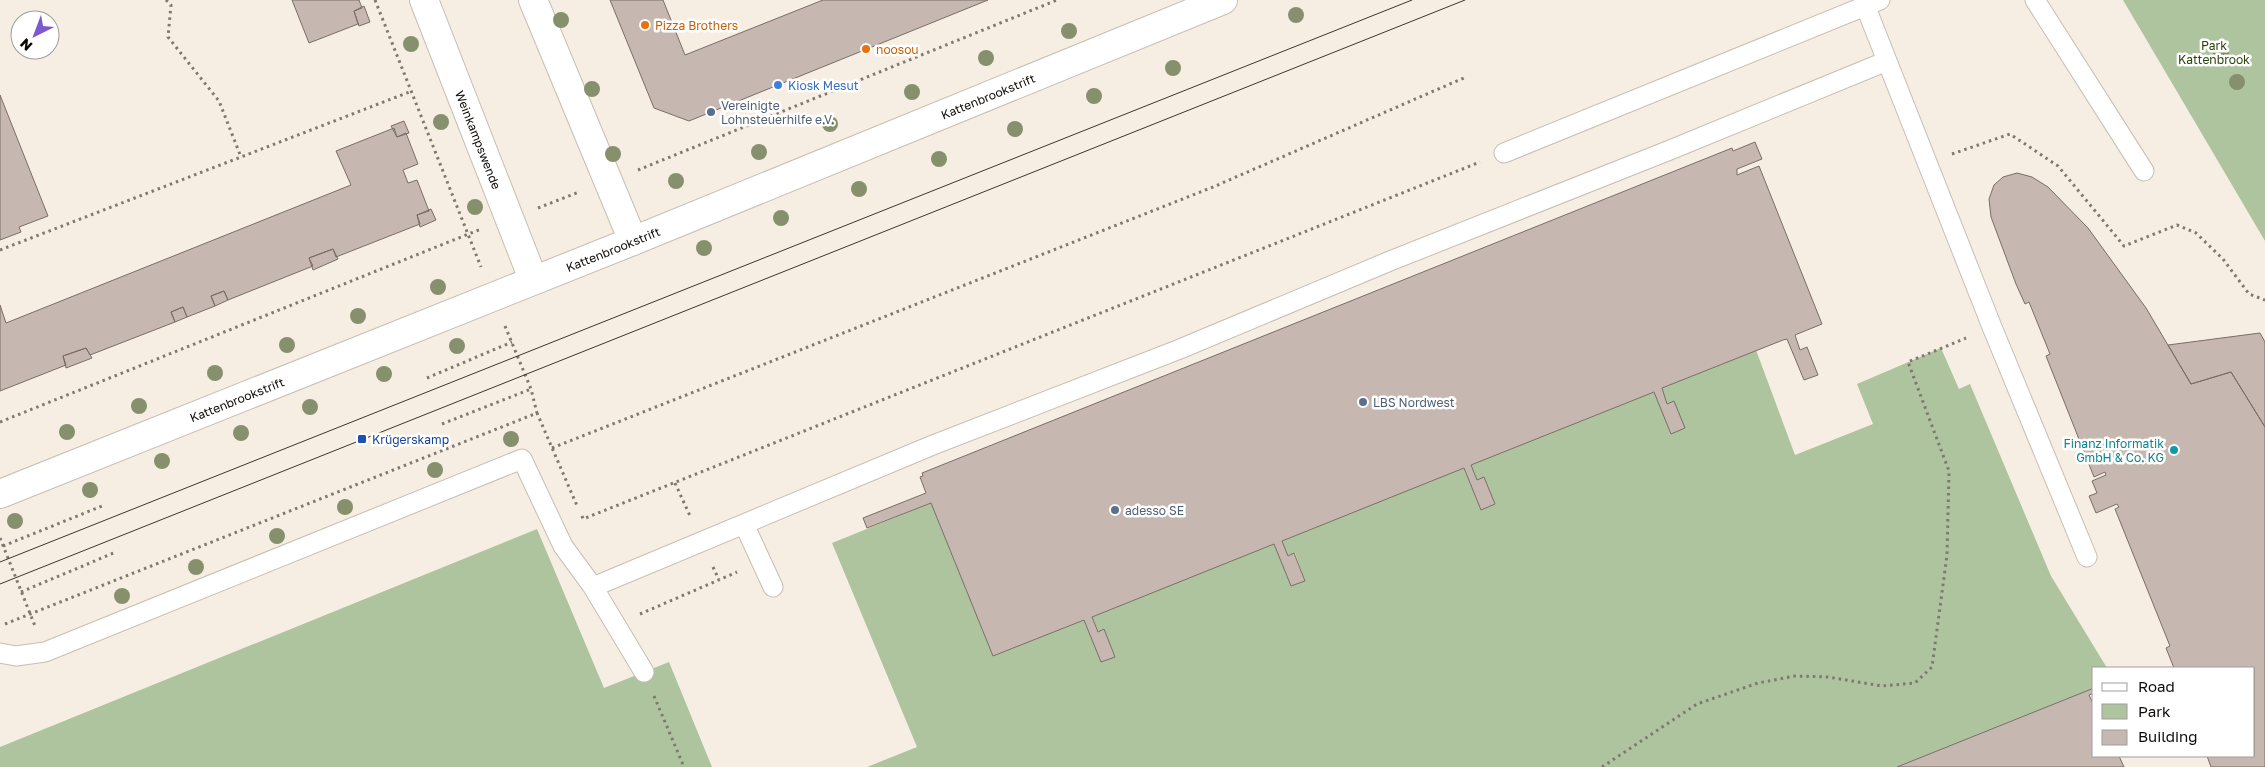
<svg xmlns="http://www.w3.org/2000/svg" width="2265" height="767" viewBox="0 0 2265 767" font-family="'Golos Text',sans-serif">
	<rect width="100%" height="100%" fill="#f7eee3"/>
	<!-- park -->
	<path fill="#aec49e" d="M2123 0H2265V241Z
		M1941 348 1959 389 1970 384 2051 576 2107 668H2094V688L1897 767H867L917 747 832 543 931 503 993 656 1084 620 1101 662 1115 656 1104 630 1098 632 1092 617 1274 544 1291 586 1305 581 1295 553 1288 556 1282 541 1464 468 1481 509 1495 504 1484 477 1477 480 1471 465 1654 392 1671 433 1684 428 1674 401 1667 404 1662 388 1756 350 1795 455 1873 424 1857 384Z
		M537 529 604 688 669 662 712 767H0V747Z"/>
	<!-- building -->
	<path fill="#c6b8b1" stroke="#796d66" d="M292 0H359L362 8 354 11 358 24 309 43Z
		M610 0H663L685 55 823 0H988L689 121 654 108Z
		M364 6 370 22 359 26 354 11Z
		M0 95 48 216 19 227 21 232 0 240Z
		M404 121 409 133 397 137 391 126Z
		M394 128 397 137 406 133 418 164 403 170 408 183 417 180 429 211 417 215 420 224 336 257 333 249 309 258 313 266 228 300 224 291 211 296 215 306 187 317 183 307 171 312 175 322 90 355 86 348 63 356 66 365 0 391V305L6 323 351 185 336 151Z
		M1755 142 1762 159 1737 169V175L1759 166 1822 324 1795 335 1800 350 1807 347 1818 375 1804 380 1787 339 1783 340 1662 388 1667 404 1674 401 1685 428 1671 434 1654 392 1471 465 1477 480 1484 477 1495 504 1481 510 1464 468 1282 541 1288 556 1294 553 1305 581 1291 586 1274 544 1092 617 1098 632 1104 629 1115 657 1101 662 1084 620 993 656 931 503 867 528 863 518 926 493 920 477 923 476 922 473 1732 148 1733 151Z
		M2017 173 2032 177 2048 187 2088 228 2146 308 2191 384 2231 372 2265 427V767H2211L2207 756H2254V668H2174L2166 648 2170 646 2115 509 2119 507 2117 504 2096 513 2089 496 2097 493 2092 481 2106 475 2105 472 2094 477 2046 356 2050 354 2029 302 2025 304 2016 284 1991 217 1989 199 1994 185 2003 177Z
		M431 209 436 220 420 227 417 215Z
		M333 249 338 259 313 270 309 258Z
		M224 291 228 300 215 306 211 296Z
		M183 307 187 317 175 322 171 312Z
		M2260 333 2265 342V427L2231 372 2191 384 2168 345Z
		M86 348 92 358 66 368 63 356Z
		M2094 688V693L2089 695 2094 706V756H2119L2124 767H1897Z"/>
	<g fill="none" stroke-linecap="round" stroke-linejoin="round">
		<defs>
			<path id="service" d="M1863 0 1992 327 2087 557
				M2035 0 2144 171
				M1504 153 1880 0
				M744 524 773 587
				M593 587 933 445 1180 349 1390 261 1670 150 1887 61
				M0 653 16 656 45 652 522 459 563 546 593 587 644 672"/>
			<g id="minor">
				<path id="s1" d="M424 0 533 279"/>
				<path d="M533 0 633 241"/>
			</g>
			<g id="secondary">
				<path id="s2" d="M0 494 633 241 1223 0"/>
			</g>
		</defs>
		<!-- service casing -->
		<use href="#service" stroke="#c7beb3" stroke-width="21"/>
		<!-- minor casing -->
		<use href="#minor" stroke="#c7beb3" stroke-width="30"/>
		<!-- secondary casing -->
		<use href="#secondary" stroke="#c7beb3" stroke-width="30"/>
		<!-- path -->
		<path stroke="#7e7871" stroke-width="3" stroke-dasharray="2.5 4" stroke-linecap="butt" d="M166 0 171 5 168 37 219 101 241 157
			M375 0 481 267
			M1952 154 2010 134 2058 166 2124 246 2177 225 2196 233 2223 259 2249 294 2265 300
			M638 170 1057 0
			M538 208 579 192
			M0 250 412 91
			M505 326 531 389 537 413
			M427 378 512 342
			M0 422 481 229
			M442 424 531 389
			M552 448 1213 187 1466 77
			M675 483 691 518
			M582 516 583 519 1480 162
			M0 538 35 626
			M3 546 102 506
			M713 567 719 580
			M21 592 116 552
			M640 614 737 572
			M5 624 537 413 578 508
			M654 696 684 767
			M1602 767 1697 704 1758 683 1795 676 1828 677 1882 686 1915 683 1932 667 1947 555 1949 471 1908 362 1966 338"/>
		<!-- service -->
		<use href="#service" stroke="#fff" stroke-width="19"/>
		<!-- minor -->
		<use href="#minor" stroke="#fff" stroke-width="28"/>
		<!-- secondary -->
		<use href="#secondary" stroke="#fff" stroke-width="28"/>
		<!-- tram -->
		<path stroke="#3a3631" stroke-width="1" d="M0 562 1412 0
			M0 584 1465 0"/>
	</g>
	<!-- trees -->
	<g fill="#86906c">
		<circle cx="1296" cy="15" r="8"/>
		<circle cx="561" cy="20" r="8"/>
		<circle cx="1069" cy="31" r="8"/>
		<circle cx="411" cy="44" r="8"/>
		<circle cx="2221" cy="54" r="8"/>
		<circle cx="986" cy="58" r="8"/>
		<circle cx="1173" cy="68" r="8"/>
		<circle cx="2237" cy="82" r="8"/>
		<circle cx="592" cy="89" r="8"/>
		<circle cx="912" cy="92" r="8"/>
		<circle cx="1094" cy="96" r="8"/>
		<circle cx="441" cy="122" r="8"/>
		<circle cx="830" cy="124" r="8"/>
		<circle cx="1015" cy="129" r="8"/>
		<circle cx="759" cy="152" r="8"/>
		<circle cx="613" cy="154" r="8"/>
		<circle cx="939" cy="159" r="8"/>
		<circle cx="676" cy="181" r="8"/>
		<circle cx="859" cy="189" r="8"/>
		<circle cx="475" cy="207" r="8"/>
		<circle cx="781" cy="218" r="8"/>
		<circle cx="704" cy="248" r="8"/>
		<circle cx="438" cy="287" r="8"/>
		<circle cx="358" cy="316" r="8"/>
		<circle cx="287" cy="345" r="8"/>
		<circle cx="457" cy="346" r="8"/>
		<circle cx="215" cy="373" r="8"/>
		<circle cx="384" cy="374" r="8"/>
		<circle cx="139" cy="406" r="8"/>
		<circle cx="310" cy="407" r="8"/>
		<circle cx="67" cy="432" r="8"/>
		<circle cx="241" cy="433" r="8"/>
		<circle cx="511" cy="439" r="8"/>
		<circle cx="162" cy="461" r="8"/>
		<circle cx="435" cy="470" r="8"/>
		<circle cx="90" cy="490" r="8"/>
		<circle cx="345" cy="507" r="8"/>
		<circle cx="15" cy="521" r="8"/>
		<circle cx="277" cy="536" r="8"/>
		<circle cx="196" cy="567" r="8"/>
		<circle cx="122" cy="596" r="8"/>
	</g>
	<!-- markers -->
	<g fill="#e8710a" stroke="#fff" stroke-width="2">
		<circle cx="645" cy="25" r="5"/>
		<circle cx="866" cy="49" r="5"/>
	</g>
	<circle fill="#3f7fe0" stroke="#fff" stroke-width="2" cx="778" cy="85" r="5"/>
	<g fill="#5c6f8a" stroke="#fff" stroke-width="2">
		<circle cx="711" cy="112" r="5"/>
		<circle cx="1363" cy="402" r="5"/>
		<circle cx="1115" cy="510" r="5"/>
	</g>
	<rect fill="#1a4fb4" stroke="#fff" stroke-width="2" x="357" y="434" width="10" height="10" rx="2.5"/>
	<circle fill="#0f9aa8" stroke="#fff" stroke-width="2" cx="2174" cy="450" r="5"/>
	<g text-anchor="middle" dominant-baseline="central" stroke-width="5" stroke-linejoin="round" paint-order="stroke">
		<!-- food labels -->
		<g font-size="12" fill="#c56008" stroke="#fff" text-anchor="start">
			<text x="655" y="25">Pizza Brothers</text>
			<text x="876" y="49">noosou</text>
		</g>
		<!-- park labels -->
		<g font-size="12" fill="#29440a" stroke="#fff">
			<text x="2214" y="45">Park<tspan x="2214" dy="14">Kattenbrook</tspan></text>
		</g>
		<!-- shop labels -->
		<g font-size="12" fill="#366cbe" stroke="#fff" text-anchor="start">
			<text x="788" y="85">Kiosk Mesut</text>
		</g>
		<!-- street labels -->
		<g font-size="12" fill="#0e0b08" stroke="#fff">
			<text stroke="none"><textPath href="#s2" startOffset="1065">Kattenbrookstrift</textPath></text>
			<text stroke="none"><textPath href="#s1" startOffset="150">Weinkampswende</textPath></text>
			<text stroke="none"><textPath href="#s2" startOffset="660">Kattenbrookstrift</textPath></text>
			<text stroke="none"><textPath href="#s2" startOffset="255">Kattenbrookstrift</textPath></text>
		</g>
		<!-- service labels -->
		<g font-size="12" fill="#4e5e75" stroke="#fff" text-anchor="start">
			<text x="721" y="105">Vereinigte<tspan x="721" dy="14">Lohnsteuerhilfe e.V.</tspan></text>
			<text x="1373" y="402">LBS Nordwest</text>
			<text x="1125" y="510">adesso SE</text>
		</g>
		<!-- transit labels -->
		<g font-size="12" fill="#164399" stroke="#fff" text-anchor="start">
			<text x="372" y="439">Krügerskamp</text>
		</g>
		<!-- culture labels -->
		<g font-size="12" fill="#0d838f" stroke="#fff" text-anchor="end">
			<text x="2164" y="443">Finanz Informatik<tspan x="2164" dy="14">GmbH &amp; Co. KG</tspan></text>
		</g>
	</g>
	<!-- legend -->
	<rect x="2092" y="667" width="162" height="90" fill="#ffffff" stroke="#9f9d9c"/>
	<rect x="2102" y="683" width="25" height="8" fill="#ffffff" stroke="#9f9d9c"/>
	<text x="2138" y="692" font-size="15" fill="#0e0b08">Road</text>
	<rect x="2102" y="704" width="25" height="15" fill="#aec49e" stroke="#9f9d9c"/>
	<text x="2138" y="717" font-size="15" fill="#0e0b08">Park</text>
	<rect x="2102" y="730" width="25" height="15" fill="#c6b8b1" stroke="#9f9d9c"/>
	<text x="2138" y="742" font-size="15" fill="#0e0b08">Building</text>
	<!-- north arrow -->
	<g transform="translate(35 35) rotate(222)"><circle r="24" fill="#ffffff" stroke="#9f9d9c"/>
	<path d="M0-4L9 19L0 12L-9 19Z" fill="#7e56cf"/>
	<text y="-8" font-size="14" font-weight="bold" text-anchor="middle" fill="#0e0b08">N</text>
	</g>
</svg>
